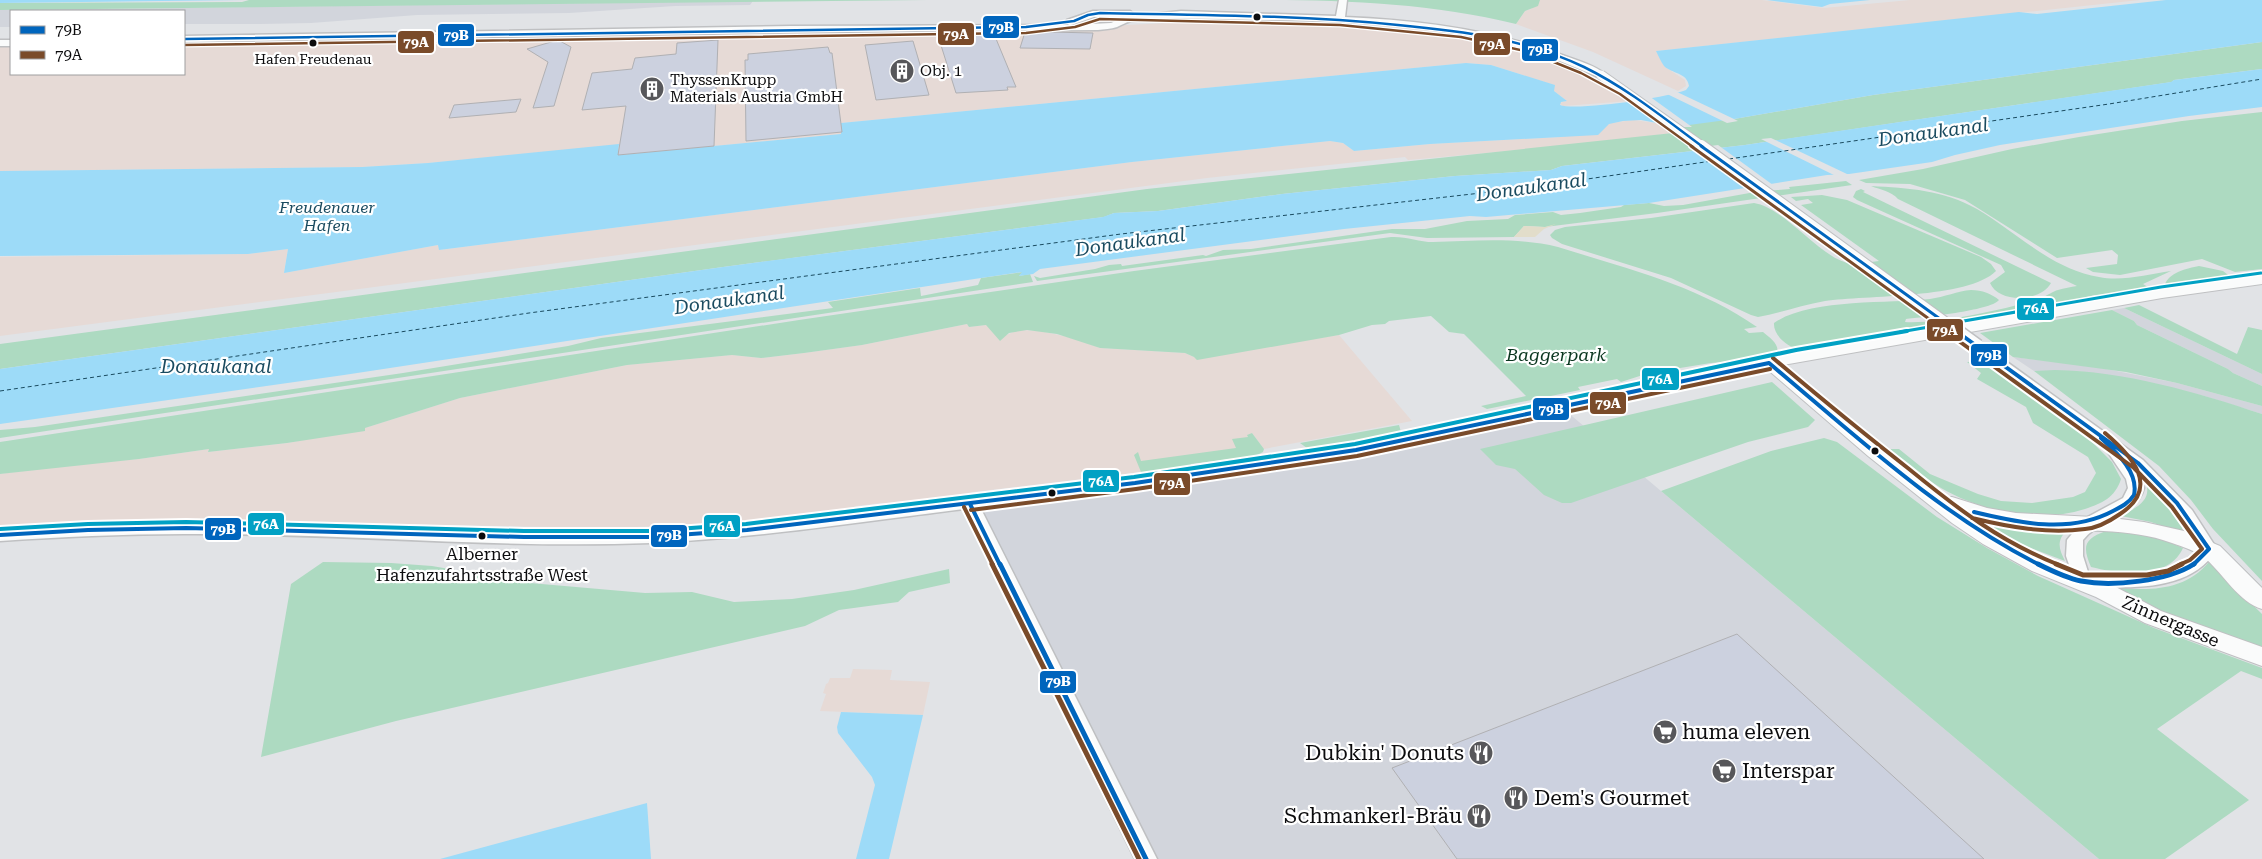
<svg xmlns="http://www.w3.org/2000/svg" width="2262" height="859" viewBox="0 0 2262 859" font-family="'Roboto Serif',serif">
	<rect width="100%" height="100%" fill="#e1e3e6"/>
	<!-- built -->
	<path fill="#d2d5dc" d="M753 1 750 5 675 6 569 13 417 15 311 23 261 24H184V11H11V27H0V10Z
		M2124 308 2262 374V386L2233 373 2228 369 2137 325 2134 321 2112 310Z
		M2013 357 2091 366 2177 383 2262 406V414L2204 396 2143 382 2078 371H2034Z
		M1560 406 1661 491 2099 859H1146L970 504 1261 465Z"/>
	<!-- industrial -->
	<path fill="#e6dad6" d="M1539 0H1762L1824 8 1910 0H2140L1656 51 1665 67 1685 80 1686 86 1678 91 1593 52 1516 24 1525 11 1531 9Z
		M1235 20 1402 27 1466 35 1521 47 1581 71 1594 76 1630 101 1563 106 1559 103 1567 101 1554 91V85L1491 65 1466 63 841 123 842 134 618 155 619 145 428 163 362 167 0 171V46H11V74H184V40L1014 30Z
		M1634 120 1662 124 1674 133 1586 144 1408 160 1405 157 1207 178 0 336V257L248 254 288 249 284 273 438 245 440 250 1132 162 1330 141 1343 143 1354 151 1430 144 1561 137 1610 123Z
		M967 324 969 327 986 325 1004 336 1018 330 1040 331 1073 338 1100 348 1185 353 1194 357 1339 335 1412 421 1264 449 1252 433 1236 448 1191 464 1141 472 973 492 954 497 897 504 881 503 856 506 847 510 799 516 709 524 611 528 135 520 0 527V474L67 465 139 459 209 449 208 452 288 443 365 428 460 398 627 365 732 355 761 358 804 353 862 345Z
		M853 669 892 670 890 680 930 682 923 715 820 711 826 694 823 693 826 684 828 683 830 678H850Z"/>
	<!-- green -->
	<path fill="#addac1" d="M249 0H927L0 10V3L242 2Z
		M1266 0H1540L1538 6 1525 11 1516 24C1434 4 1349 0 1266 0Z
		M2262 42V69L2174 80 2172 82 1745 145 1562 166 1551 170 1455 176 1282 194 1158 211 1114 213 1104 217 723 267 0 369V344L1147 189 1673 133 1662 124 1734 119 1873 95Z
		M2262 112V269L2235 272 2202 259 2120 275 2093 272 2086 268 2117 264 2118 255 2112 250 2057 258 1965 200 1910 184 1866 183 1859 180 1923 169 2012 149 2079 137 2182 121Z
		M1846 181 1852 185 1657 213 1545 227 1524 226 1514 237 1427 238 1390 233 1037 281 1034 276 1040 278 1095 269 1109 265 1121 264 1122 266 1203 255 1206 256 1223 250 1251 249 1392 229H1425L1467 221 1508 219 1515 215 1553 212 1561 215 1580 213 1621 207 1624 205 1649 203 1664 206 1683 205 1755 192 1790 189 1789 187Z
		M1871 186C1908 188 1944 190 1977 209 2018 233 2051 269 2099 277 2122 282 2148 274 2171 271L2143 284 2151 289 2117 294 2095 295 2062 303 1800 349C1788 348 1773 335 1774 323 1810 298 1887 304 1930 299 1944 297 1958 291 1971 290 1982 290 1992 294 1999 300 1990 311 1923 317 1906 319L1905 322C1939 324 2008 309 2041 298 2047 296 2053 291 2058 290 2064 288 2071 287 2077 286L1898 199C1891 191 1881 190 1871 186Z
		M1861 189 1865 191 1863 192 2051 283C2041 302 1999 304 1990 283L2005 272 2001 265 1857 200 1853 197 1856 191Z
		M1822 195 1847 200 1981 257 1991 264 1996 271C1968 299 1865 295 1825 301 1802 305 1781 313 1758 317L1751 315 1671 278 1562 244 1552 238 1550 235 1555 230 1565 227 1651 218 1754 203C1786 208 1821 260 1852 264 1860 265 1870 262 1879 261L1801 205 1813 203 1808 199 1796 201 1791 197Z
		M1391 237C1405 236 1419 242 1433 242 1474 241 1518 237 1558 247 1625 268 1699 286 1757 327L1744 329 1749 333 1763 332C1770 338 1780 344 1777 354L1745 360 1711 363 1649 373 1621 382 1617 379 1578 387 1580 390 1487 409 1481 406 1526 396 1464 334 1449 332 1431 316 1389 321 1385 324 1372 325 1339 335 1197 360 1194 357 1185 353 1100 348 1057 334 1027 330 1009 333 1000 341 986 325 969 327 967 324 862 345 804 353 761 358 732 355 627 365 460 398 365 428V431L287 443 208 452 209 449 139 459 0 474V442L799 320 1134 271Z
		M2199 266 2223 271 2232 278 2171 287 2165 285C2168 273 2187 268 2199 266Z
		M1023 272 1019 276 1030 274 1033 282 0 438V430L35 427 403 373 568 346 601 338 833 308 828 302 920 288 921 296 978 285 981 278Z
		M2139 305 2237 354 2248 327 2262 330V374L2124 308Z
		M2112 310 2134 321 2137 325 2228 369 2233 373 2262 386V406L2177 383 2126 372 2013 357 1980 333Z
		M1984 361 2085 435 2112 462 2121 479C2115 498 2102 503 2085 509 2038 524 1983 512 1941 488 1923 477 1906 463 1890 449H1899L1930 474 1978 494 2001 501 2032 503 2073 497 2085 492 2096 473 2088 457 2033 423 2026 407 1977 379 1981 373 1967 362Z
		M2055 370C2124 371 2196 392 2262 414V581L2213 529 2191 500 2159 466 2034 371Z
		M1772 382 1815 420 1808 427 1748 442 1571 503H1562L1544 495 1515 469 1496 465 1480 449Z
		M1399 425 1401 432 1398 435 1311 451 1300 443Z
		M1252 433 1264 449 1263 452 1255 456 1191 464 1190 468 1146 474 1141 472 1134 455 1138 452 1141 461 1236 448 1232 439 1248 437 1247 435Z
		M1824 438 1837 442 1937 517 1987 548 2038 576 2154 628 2262 668V679L2241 671 2157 729 2249 800 2165 859H2099L1661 491 1771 451Z
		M2140 471C2157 491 2178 508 2184 534L2151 522 2121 516C2144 504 2156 496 2140 471Z
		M1965 514 2016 529 2067 530C2056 541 2059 549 2065 561L2015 542Z
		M2106 531C2133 531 2158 537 2183 548 2168 581 2120 574 2091 567 2082 546 2084 539 2106 531Z
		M323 562 391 563 432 566 530 583 645 593 692 592 734 602 792 599 854 590 949 569 950 583 909 592 898 602 839 610 805 626 396 721 261 757 291 584Z
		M2209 562 2262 614V651L2186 623 2111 587C2147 591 2184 592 2209 562Z"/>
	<!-- sand -->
	<path fill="#e2ddca" d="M1556 224 1544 229 1535 237H1514L1524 226 1545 227Z"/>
	<!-- water -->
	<path fill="#9ddbf8" d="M0 0H243L0 3Z
		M1767 0H1870L1830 4 1822 7Z
		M2166 0H2262V42L1873 95 1734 119 1689 125 1662 124 1641 120 1623 121 1609 124 1598 135 1430 144 1354 151 1343 143 1330 141 1132 162 439 250 438 245 284 273 288 249 248 254 0 256V171L362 167 428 163 619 144 618 155 841 134V123L1466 63 1491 65 1555 85 1554 91 1567 101 1561 102 1560 105C1576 111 1667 98 1686 90L1689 86C1687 72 1672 74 1664 66 1661 62 1658 55 1656 51L2019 12 2037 14Z
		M2262 69V107L2189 116 2000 145 1955 155 1932 162 1849 174 1827 175 1649 203 1486 217 1470 216 1344 229 1040 269 1033 274 1019 276 1022 272 981 278 344 375 0 424V369L723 267 1103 217 1114 213 1158 211 1282 194 1455 176 1551 170 1562 166 1745 145 2171 82 2174 80Z
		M841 712 923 715 889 859H856L875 785 872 777 838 733 837 727Z
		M647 803 651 859H440Z"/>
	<!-- pier -->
	<path fill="#e1e3e6" d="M1675 91 1734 119 1738 121 1727 123 1665 93Z
		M1649 96 1692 127H1666L1627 98Z
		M1771 138 1847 174 1851 176 1838 177 1761 139Z
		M1718 145 1773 185 1750 189 1695 148Z"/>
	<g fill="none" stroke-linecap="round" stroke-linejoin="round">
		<!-- ferry -->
		<path stroke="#1a4b60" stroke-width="1" stroke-dasharray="4 3" stroke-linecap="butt" d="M1729 159 2109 104 2262 79
			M0 391 529 313 1121 234 1525 188 1712 161"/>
	</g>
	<!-- building -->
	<path fill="#ccd1df" stroke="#b0b0b3" d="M1025 32H1050L1093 33 1090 49 1020 48Z
		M994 34 1016 87H1007L1008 90 956 93 939 39Z
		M558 40 571 47 554 106 533 108 548 62 527 49Z
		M718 40 714 146 618 155 626 106 582 110 592 73 632 69 635 58 676 54 677 43Z
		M913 41 929 95 876 100 865 45Z
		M828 47 830 53H832L842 132 746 141 745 60H748V54Z
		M521 99 516 112 449 118 454 105Z
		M1737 634 1984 859H1457L1392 768Z"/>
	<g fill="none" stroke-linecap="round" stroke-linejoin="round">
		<defs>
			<path id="minor" d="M1339 0H1347L1345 17C1420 20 1494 30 1565 56 1577 60 1597 66 1606 75L1601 78 1598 77C1487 26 1380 21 1260 20 1216 19 1174 17 1131 21 1126 22 1122 25 1117 27 1111 29 1104 29 1098 30L791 32 184 42V36L791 26 1069 25 1066 22 1067 20 1093 11H1130L1134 14 1133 16 1181 11 1336 16ZM1094 17H1125L1111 23 1071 25Z
				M0 40H11V46H0Z
				M1977 343 1982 344 2143 460 2192 510 2217 549C2190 594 2127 587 2082 587L2076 585 2066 556 2067 540 2084 519 2123 498 2128 488 2126 479 2103 445 1972 350 1970 347ZM2138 471 2171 507 2200 548C2168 580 2131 575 2089 575L2083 556V540C2100 518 2137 516 2144 488Z
				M1769 359 1774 360 1776 363 1774 366 1356 455 1135 488 980 507 1157 859H1135L964 509C860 522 756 538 651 543 495 549 340 533 184 534 123 534 61 537 0 541V529L88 524 186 522 524 531H650L747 524 1135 478 1356 445Z"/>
			<path id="major" d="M2262 274V284L2162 298 1783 365 1948 498 1952 497 1987 508 2016 513 2112 518 2144 522 2184 531 2220 546 2262 588V609C2239 602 2224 575 2206 559 2197 551 2183 547 2172 543 2112 521 2042 538 1980 521L1999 534 2048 559 2112 585 2161 611 2262 647V666L2145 623 2096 597 2032 571 1983 544 1952 523 1868 456 1760 363 1762 359 1797 350 2162 288Z"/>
		</defs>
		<!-- minor casing -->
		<use href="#minor" stroke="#bfc0c2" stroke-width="3"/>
		<!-- major casing -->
		<use href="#major" stroke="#bfc0c2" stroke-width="2"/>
		<!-- minor -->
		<use href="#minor" fill="#fafbfb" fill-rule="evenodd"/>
		<!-- major -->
		<use href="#major" fill="#fafbfb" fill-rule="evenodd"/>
		<defs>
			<path id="minor-bridge-far2" d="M1601 75 1703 147"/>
			<path id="minor-bridge-far1" d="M1701 146 1957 332"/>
			<path id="minor-bridge" d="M1955 331 1977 347"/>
		</defs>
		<!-- minor-bridge-far2 casing -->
		<use href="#minor-bridge-far2" stroke="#bfc0c2" stroke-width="11" stroke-linecap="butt"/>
		<!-- minor-bridge-far1 casing -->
		<use href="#minor-bridge-far1" stroke="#bfc0c2" stroke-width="14" stroke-linecap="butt"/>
		<!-- minor-bridge casing -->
		<use href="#minor-bridge" stroke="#bfc0c2" stroke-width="18" stroke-linecap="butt"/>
		<!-- minor-bridge-far2 -->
		<use href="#minor-bridge-far2" stroke="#fafbfb" stroke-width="9"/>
		<!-- minor-bridge-far1 -->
		<use href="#minor-bridge-far1" stroke="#fafbfb" stroke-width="12"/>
		<!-- minor-bridge -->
		<use href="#minor-bridge" stroke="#fafbfb" stroke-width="15"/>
		<defs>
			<path id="bus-1-far3" d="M184 39 1026 27 1074 21 1088 15 1100 13C1199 15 1299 15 1398 25 1462 31 1526 39 1584 67 1627 88 1665 119 1703 147"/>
			<path id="bus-1-far2" d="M1701 146 1958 332"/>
			<path id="bus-1-far1" d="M1956 331 2138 463 2177 503 2209 549 2193 565
				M1769 363C1855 435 1940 515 2040 565
				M970 504 1000 565
				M1974 512C2019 523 2070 534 2113 511 2121 507 2129 503 2134 495 2139 472 2116 452 2101 438
				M0 535 88 530 186 528 524 537H650L747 530 1135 483 1356 450 1769 363"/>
			<path id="bus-1" d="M1000 564 1146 859
				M2038 564C2052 571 2066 578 2081 581 2112 587 2168 581 2194 564"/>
			<path id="bus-2-far3" d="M184 45 1026 33 1075 27 1100 19 1340 25 1461 37 1529 52 1581 73 1620 94 1693 147"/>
			<path id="bus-2-far2" d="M1691 146 1947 332"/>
			<path id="bus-2-far1" d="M1945 331 2134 468 2172 507 2202 549 2190 560 2179 565
				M1773 358C1818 396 1863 433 1909 469 1958 509 1999 541 2059 565
				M964 507 993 565
				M971 510 1136 489 1357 456 1770 369
				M1972 518C2009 527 2047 534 2085 529 2098 528 2110 521 2120 514 2161 487 2132 456 2105 433"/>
			<path id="bus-2" d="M992 564 1139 859
				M2056 564 2083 575H2147L2168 571 2182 564"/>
			<path id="bus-3-far1" d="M1900 332 2161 287 2261 273"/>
			<path id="bus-3" d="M0 529 88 524 186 522 524 531H650L746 524 1134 477 1355 444 1796 350 1907 331"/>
		</defs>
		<!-- bus-1-far3 casing -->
		<use href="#bus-1-far3" stroke="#fff" stroke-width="5"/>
		<!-- bus-1-far2 casing -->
		<use href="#bus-1-far2" stroke="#fff" stroke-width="6"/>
		<!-- bus-1-far1 casing -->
		<use href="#bus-1-far1" stroke="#fff" stroke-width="8"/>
		<!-- bus-1 casing -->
		<use href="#bus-1" stroke="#fff" stroke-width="9"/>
		<!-- bus-2-far3 casing -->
		<use href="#bus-2-far3" stroke="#fff" stroke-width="5"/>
		<!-- bus-2-far2 casing -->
		<use href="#bus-2-far2" stroke="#fff" stroke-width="6"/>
		<!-- bus-2-far1 casing -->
		<use href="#bus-2-far1" stroke="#fff" stroke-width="8"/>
		<!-- bus-2 casing -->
		<use href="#bus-2" stroke="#fff" stroke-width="9"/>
		<!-- bus-3-far1 casing -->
		<use href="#bus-3-far1" stroke="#fff" stroke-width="6"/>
		<!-- bus-3 casing -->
		<use href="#bus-3" stroke="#fff" stroke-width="8"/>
		<!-- bus-1-far3 -->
		<use href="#bus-1-far3" stroke="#0065bd" stroke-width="2.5"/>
		<!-- bus-1-far2 -->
		<use href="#bus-1-far2" stroke="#0065bd" stroke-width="3"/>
		<!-- bus-1-far1 -->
		<use href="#bus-1-far1" stroke="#0065bd" stroke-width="4"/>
		<!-- bus-1 -->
		<use href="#bus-1" stroke="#0065bd" stroke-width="5"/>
		<!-- bus-2-far3 -->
		<use href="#bus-2-far3" stroke="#7a4b2a" stroke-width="2.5"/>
		<!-- bus-2-far2 -->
		<use href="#bus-2-far2" stroke="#7a4b2a" stroke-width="3"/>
		<!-- bus-2-far1 -->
		<use href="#bus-2-far1" stroke="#7a4b2a" stroke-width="4"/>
		<!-- bus-2 -->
		<use href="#bus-2" stroke="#7a4b2a" stroke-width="5"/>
		<!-- bus-3-far1 -->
		<use href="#bus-3-far1" stroke="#01a1c4" stroke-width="3"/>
		<!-- bus-3 -->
		<use href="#bus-3" stroke="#01a1c4" stroke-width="4"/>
	</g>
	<!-- icons -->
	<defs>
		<symbol id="building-disc" viewBox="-11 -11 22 22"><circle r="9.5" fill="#57575a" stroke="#fff"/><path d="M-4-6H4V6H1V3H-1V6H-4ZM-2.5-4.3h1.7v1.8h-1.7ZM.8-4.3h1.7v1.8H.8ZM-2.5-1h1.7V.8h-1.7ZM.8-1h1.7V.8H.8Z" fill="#fff"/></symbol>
		<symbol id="supermarket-disc" viewBox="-11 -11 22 22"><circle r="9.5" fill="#57575a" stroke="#fff"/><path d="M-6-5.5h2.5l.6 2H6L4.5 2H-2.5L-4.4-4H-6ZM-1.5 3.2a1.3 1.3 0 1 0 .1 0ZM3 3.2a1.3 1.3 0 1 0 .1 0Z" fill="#fff"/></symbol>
		<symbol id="restaurant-disc" viewBox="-11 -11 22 22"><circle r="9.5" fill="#57575a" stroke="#fff"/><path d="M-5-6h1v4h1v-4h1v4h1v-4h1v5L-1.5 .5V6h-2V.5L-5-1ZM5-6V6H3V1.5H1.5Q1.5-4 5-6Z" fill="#fff"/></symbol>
	</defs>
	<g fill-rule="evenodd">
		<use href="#building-disc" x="888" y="57" width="28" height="28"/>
		<use href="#building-disc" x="638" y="75" width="28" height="28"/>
		<use href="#supermarket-disc" x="1651" y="718" width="28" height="28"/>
		<use href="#restaurant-disc" x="1467" y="739" width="28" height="28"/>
		<use href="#supermarket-disc" x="1710" y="757" width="28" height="28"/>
		<use href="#restaurant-disc" x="1502" y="784" width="28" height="28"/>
		<use href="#restaurant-disc" x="1465" y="802" width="28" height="28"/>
	</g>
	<!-- markers -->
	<g fill="#0c0c0e" stroke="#fff" stroke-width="2">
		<circle cx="1257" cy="17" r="4.5"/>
		<circle cx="313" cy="43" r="4.5"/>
		<circle cx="1875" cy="451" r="4.5"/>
		<circle cx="1052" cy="493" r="4.5"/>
		<circle cx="482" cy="536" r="4.5"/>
	</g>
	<g text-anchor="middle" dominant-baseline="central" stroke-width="4.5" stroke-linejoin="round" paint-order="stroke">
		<!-- far-bus labels -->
		<g font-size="14" fill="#0c0c0e" stroke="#fff">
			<text x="313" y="59">Hafen Freudenau</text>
		</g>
		<!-- far-poi labels -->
		<g font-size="15" fill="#0c0c0e" stroke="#fff" text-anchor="start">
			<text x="920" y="71">Obj. 1</text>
			<text x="670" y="80">ThyssenKrupp<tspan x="670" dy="17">Materials Austria GmbH</tspan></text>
		</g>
		<!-- far-water labels -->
		<g font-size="16" font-style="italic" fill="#1a4b60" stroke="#fff">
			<text x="327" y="207">Freudenauer<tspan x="327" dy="18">Hafen</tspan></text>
		</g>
		<!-- bus labels -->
		<g font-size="17" fill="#0c0c0e" stroke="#fff">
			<text x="482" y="554">Alberner<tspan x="482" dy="21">Hafenzufahrtsstraße West</tspan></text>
		</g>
		<!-- park labels -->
		<g font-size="18" font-style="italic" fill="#0a361f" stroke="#fff">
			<text x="1556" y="354">Baggerpark</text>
		</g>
		<!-- street labels -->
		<g font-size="18" fill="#0c0c0e" stroke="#fff">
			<text transform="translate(2171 621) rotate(23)">Zinnergasse</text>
		</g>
		<!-- water labels -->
		<g font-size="19" font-style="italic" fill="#1a4b60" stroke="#fff">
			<text transform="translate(1933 132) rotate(-8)">Donaukanal</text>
			<text transform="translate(1531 187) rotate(-8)">Donaukanal</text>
			<text transform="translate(1130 242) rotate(-8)">Donaukanal</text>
			<text transform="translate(729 300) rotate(-8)">Donaukanal</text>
			<text x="216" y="366">Donaukanal</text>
		</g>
		<!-- near-poi labels -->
		<g font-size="21" fill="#0c0c0e" stroke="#fff" text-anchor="start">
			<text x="1682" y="732">huma eleven</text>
			<text x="1464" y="753" text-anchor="end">Dubkin' Donuts</text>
			<text x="1742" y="771">Interspar</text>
			<text x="1534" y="798">Dem's Gourmet</text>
			<text x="1462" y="816" text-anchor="end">Schmankerl-Bräu</text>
		</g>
	</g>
	<g stroke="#fff" stroke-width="2">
		<rect x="982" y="15" width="38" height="24" rx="5" fill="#0065bd"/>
		<rect x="937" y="22" width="38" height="24" rx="5" fill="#7a4b2a"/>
		<rect x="437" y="23" width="38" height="24" rx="5" fill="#0065bd"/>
		<rect x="397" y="30" width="38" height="24" rx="5" fill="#7a4b2a"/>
		<rect x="1473" y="32" width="38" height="24" rx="5" fill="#7a4b2a"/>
		<rect x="1521" y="38" width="38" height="24" rx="5" fill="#0065bd"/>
		<rect x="2016" y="297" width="39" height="24" rx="5" fill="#01a1c4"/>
		<rect x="1926" y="318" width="38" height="24" rx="5" fill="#7a4b2a"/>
		<rect x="1970" y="343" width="38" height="24" rx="5" fill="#0065bd"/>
		<rect x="1641" y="367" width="39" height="24" rx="5" fill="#01a1c4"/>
		<rect x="1589" y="391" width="38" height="24" rx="5" fill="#7a4b2a"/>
		<rect x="1532" y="397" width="38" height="24" rx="5" fill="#0065bd"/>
		<rect x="1082" y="469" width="38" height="24" rx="5" fill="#01a1c4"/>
		<rect x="1153" y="472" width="38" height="24" rx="5" fill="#7a4b2a"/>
		<rect x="247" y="512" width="38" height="24" rx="5" fill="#01a1c4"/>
		<rect x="703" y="514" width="38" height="24" rx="5" fill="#01a1c4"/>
		<rect x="204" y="517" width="38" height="24" rx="5" fill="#0065bd"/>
		<rect x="650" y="524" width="38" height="24" rx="5" fill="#0065bd"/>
		<rect x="1039" y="670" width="38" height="24" rx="5" fill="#0065bd"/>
	</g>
	<g font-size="14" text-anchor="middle" font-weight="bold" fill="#fff">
		<text x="1001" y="32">79B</text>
		<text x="956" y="39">79A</text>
		<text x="456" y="40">79B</text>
		<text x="416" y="47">79A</text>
		<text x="1492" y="49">79A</text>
		<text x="1540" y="54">79B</text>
		<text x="2036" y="313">76A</text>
		<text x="1945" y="335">79A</text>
		<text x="1989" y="360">79B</text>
		<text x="1660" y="384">76A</text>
		<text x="1608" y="408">79A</text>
		<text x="1551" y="414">79B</text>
		<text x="1101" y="486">76A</text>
		<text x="1172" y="488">79A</text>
		<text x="266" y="529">76A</text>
		<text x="722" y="531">76A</text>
		<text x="223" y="534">79B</text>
		<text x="669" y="540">79B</text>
		<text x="1058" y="686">79B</text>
	</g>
	<!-- legend -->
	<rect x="10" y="10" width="175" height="65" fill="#ffffff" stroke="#9e9e9f"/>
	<rect x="20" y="26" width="25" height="8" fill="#0065bd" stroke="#9e9e9f"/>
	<text x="55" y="35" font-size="15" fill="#0c0c0e">79B</text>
	<rect x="20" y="51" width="25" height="8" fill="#7a4b2a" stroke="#9e9e9f"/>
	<text x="55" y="60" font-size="15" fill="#0c0c0e">79A</text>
</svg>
